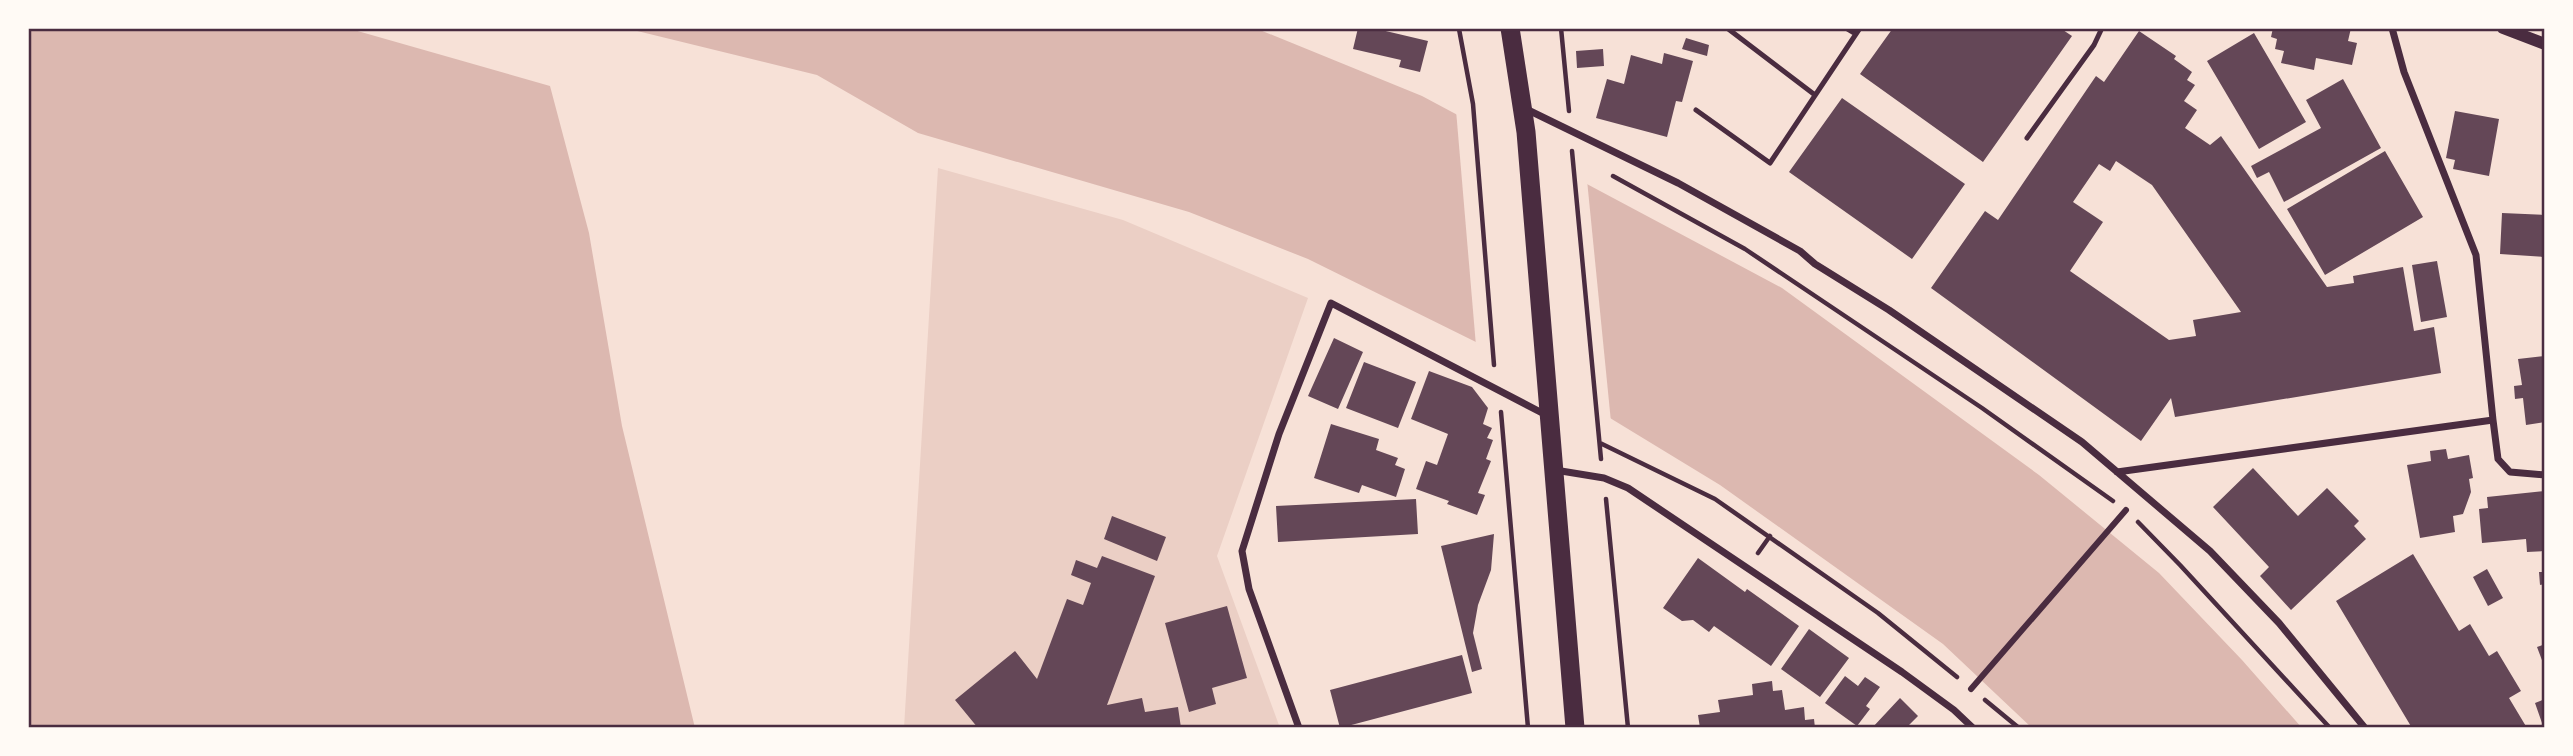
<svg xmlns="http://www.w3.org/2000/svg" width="2573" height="756" viewBox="0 0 2573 756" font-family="'DejaVu Sans',sans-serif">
	<rect width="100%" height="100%" fill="#f7e1d7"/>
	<!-- green -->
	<path fill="#ebcfc5" d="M938 168 1123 220 1308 298 1217 556 1280 728H904Z"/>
	<!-- water -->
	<path fill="#dcb8b0" d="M28 28H347L550 86 589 233 622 426 695 728H28Z
		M625 28H1255L1422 96 1782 288 2039 475 2159 573 2242 660 2302 728H2032L1943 644 1720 485 1610 418 1482 345 1308 259 1189 212 918 133 817 75Z"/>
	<!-- pier -->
	<path fill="#f7e1d7" d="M1456 110 1587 180 1611 422 1476 346Z"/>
	<!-- building -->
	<path fill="#644757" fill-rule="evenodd" d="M1358 28H1373L1428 41 1420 72 1399 67 1401 60 1353 49Z
		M1893 28H2060L2072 36 1983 162 1860 74Z
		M2273 28H2351L2348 41 2357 43 2352 65 2316 58 2314 70 2281 63 2284 51 2275 49 2277 39 2271 37Z
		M2139 31 2176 56 2174 59 2192 72 2187 80 2195 85 2184 101 2197 110 2185 128 2210 145 2221 136 2327 287 2354 283 2353 276 2403 267 2414 331 2434 327 2441 373 2175 417 2171 398 2141 441 1931 288 1985 211 1998 220 2096 76 2104 82ZM2116 161 2152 185 2241 312 2193 320 2196 336 2169 340 2070 271 2103 222 2073 202 2099 164 2110 171Z
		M2254 33 2306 122 2259 149 2207 61Z
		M1686 38 1709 45 1707 56 1682 49Z
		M1603 49 1604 66 1577 68 1576 51Z
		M1664 53 1693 61 1682 102 1676 101 1667 137 1596 118 1607 79 1624 84 1631 55 1662 64Z
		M2343 79 2381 148 2284 202 2269 172 2257 178 2251 166 2321 128 2306 100Z
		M1842 98 1965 184 1912 259 1789 172Z
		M2455 111 2499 119 2489 176 2453 169 2455 160 2446 158Z
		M2385 151 2423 217 2325 275 2287 209Z
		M2502 213 2545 215V257L2500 254Z
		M2437 261 2447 317 2421 322 2412 265Z
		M1334 338 1363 352 1338 409 1308 396Z
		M2545 356V422L2526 425 2523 398 2515 399 2514 386 2522 385 2518 359Z
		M1364 362 1416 382 1398 428 1346 408Z
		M1429 371 1472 387 1488 408 1483 424 1492 428 1487 438 1493 440 1486 459 1491 461 1478 493 1485 495 1477 515 1447 504 1449 501 1416 489 1426 461 1437 465 1448 434 1411 419Z
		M1331 424 1379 439 1376 450 1398 458 1395 465 1405 469 1396 497 1362 485 1359 493 1314 478Z
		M2446 449 2448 459 2469 455 2473 478 2469 479 2471 492 2463 514 2453 516 2455 532 2420 538 2407 465 2431 461 2430 451Z
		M2253 468 2298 516 2327 488 2359 521 2354 526 2366 539 2291 610 2260 576 2269 567 2213 507Z
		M2545 491V551L2527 552 2526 539 2482 543 2479 509 2488 508 2487 497Z
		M1416 499 1418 534 1278 542 1276 506Z
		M1112 516 1166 537 1157 561 1104 539Z
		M1494 534 1491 570 1478 605 1473 633 1482 669 1472 672 1441 546Z
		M2413 554 2459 631 2470 624 2489 656 2497 651 2521 691 2509 698 2527 728H2412L2336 601Z
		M1102 556 1155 576 1107 705 1142 698 1145 712 1178 707 1181 728H978L955 700 1015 651 1037 679 1067 599 1083 605 1091 583 1071 575 1076 560 1097 568Z
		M1698 558 1745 592 1747 589 1799 626 1771 666 1714 626 1709 632 1693 620 1682 621 1663 608Z
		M2487 569 2503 598 2488 606 2473 577Z
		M2539 572H2545V584L2540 585Z
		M1227 606 1247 678 1212 688 1216 704 1189 712 1165 623Z
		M1809 629 1849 658 1820 697 1781 669Z
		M2545 644V668L2537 647Z
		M1462 655 1472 693 1340 728 1330 690Z
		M1845 676 1858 686 1865 677 1880 687 1866 706 1870 709 1857 726 1825 703Z
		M1772 681 1773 691 1782 690 1785 710 1804 707 1805 720 1814 719 1815 728H1700L1698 715 1720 712 1718 700 1753 695 1752 684Z
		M1900 698 1918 716 1906 728H1872Z
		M2545 699V721L2542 723 2535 703Z"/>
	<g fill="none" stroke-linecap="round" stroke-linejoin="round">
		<!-- path -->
		<path stroke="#4a2c40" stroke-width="4.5" d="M1561 28 1569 111
			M1459 29 1473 104 1494 365
			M1572 151 1601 459
			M1613 176 1745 249 1982 408 2113 501
			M1501 412 1528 728
			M1600 443 1715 499 1878 613 1957 677
			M1606 499 1628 728
			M2138 522 2180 565 2330 728
			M1758 553 1770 536
			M1985 700 2019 728"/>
		<!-- service -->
		<path stroke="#4a2c40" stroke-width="5" d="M1727 28 1815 95
			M1846 28 1856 34
			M1696 110 1770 163 1860 28
			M2027 138 2094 45 2102 28"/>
		<!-- pedestrian -->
		<path stroke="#4a2c40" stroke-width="6" d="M1971 689 2126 510"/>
		<!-- minor -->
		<path stroke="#4a2c40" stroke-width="7" d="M2392 28 2404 72 2476 255 2493 420
			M1526 109 1678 183 1800 251 1815 264 1889 310 2082 442 2210 551 2279 623 2365 728
			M1555 470 1604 478 1628 488 1902 672 1954 710 1973 728
			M2117 472 2493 420 2498 459 2510 472 2545 475
			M1299 728 1249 589 1242 551 1279 434 1331 303 1548 416"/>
		<!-- tertiary -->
		<path stroke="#4a2c40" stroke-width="12" d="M2503 28 2545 44"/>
		<!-- trunk -->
		<path stroke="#4a2c40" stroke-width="19" d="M1510 28 1526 132 1575 728"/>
	</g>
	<!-- border -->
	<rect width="2573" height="756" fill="none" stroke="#fffaf5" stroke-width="60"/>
	<rect x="30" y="30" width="2513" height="696" fill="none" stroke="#4a2c40" stroke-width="2.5"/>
</svg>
